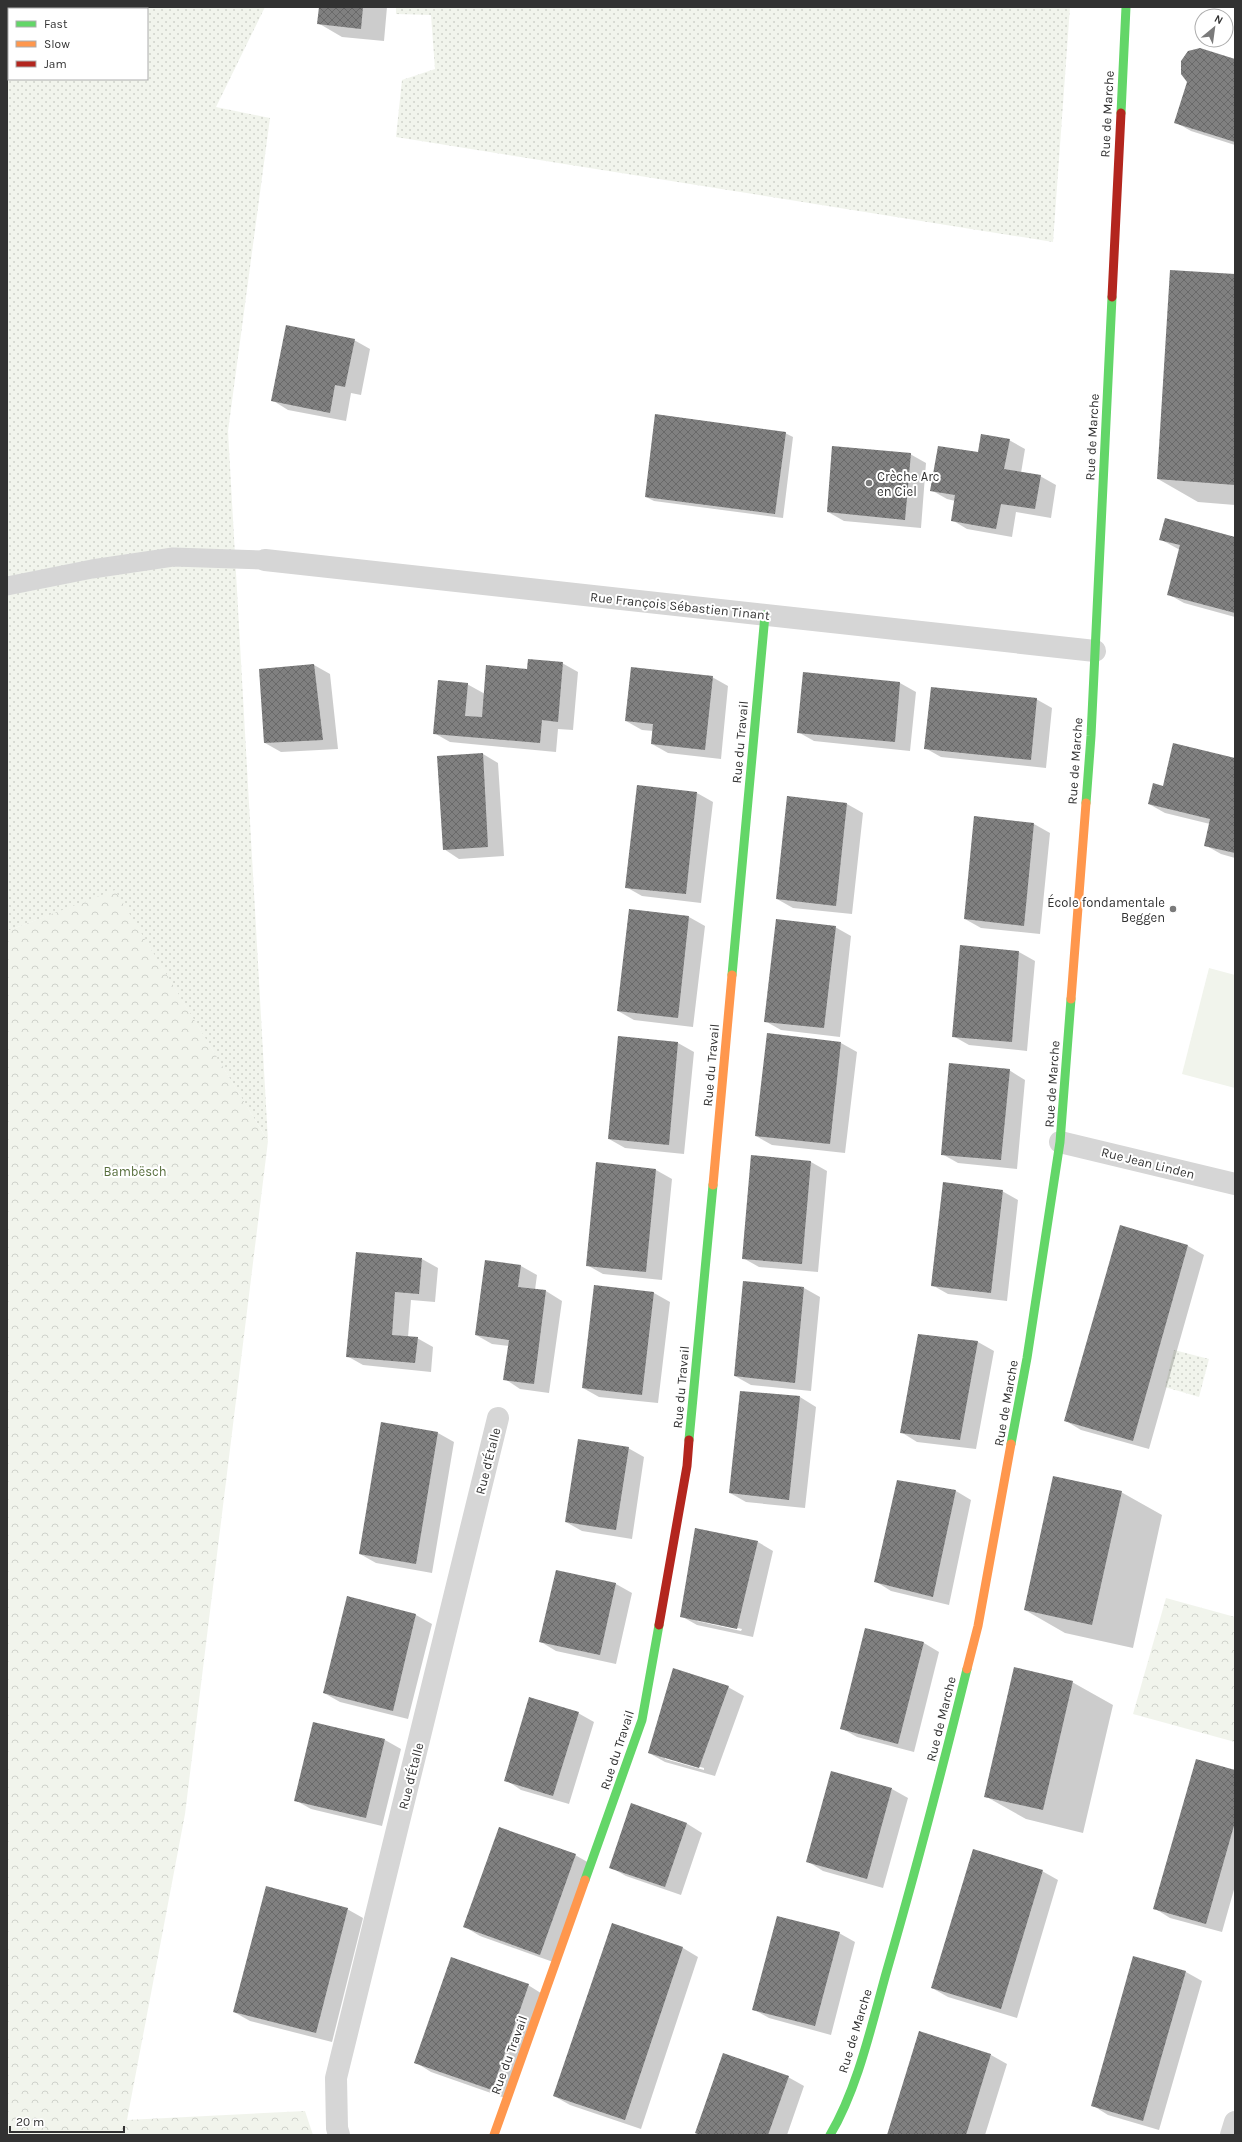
<svg xmlns="http://www.w3.org/2000/svg" width="1242" height="2142" viewBox="0 0 1242 2142" font-family="Karla,sans-serif">
	<defs>
		<pattern id="grass-dots" width="8" height="8" patternUnits="userSpaceOnUse"><rect width="8" height="8" fill="#f1f4ec"/><path d="M2 2h.1M6 6h.1" fill="none" stroke="#cfd2cb" stroke-width="1.8" stroke-linecap="round"/></pattern>
		<pattern id="forest-crowns" width="20" height="18" patternUnits="userSpaceOnUse"><rect width="20" height="18" fill="#f1f4ec"/><path d="M2 6a3 3 0 1 1 6 0M12 15a3 3 0 1 1 6 0" fill="none" stroke="#cfd2cb"/></pattern>
		<pattern id="building-cross-hatch" width="8" height="8" patternUnits="userSpaceOnUse"><rect width="8" height="8" fill="#808080"/><path d="M0 0l8 8M0 8l8-8" fill="none" stroke="#696969"/></pattern>
	</defs>
	<rect width="100%" height="100%" fill="#fff"/>
	<!-- grass -->
	<path fill="url(#grass-dots)" fill-rule="evenodd" d="M7 7H265L216 107 270 118 228 431 268 1141 115 891 7 931ZM9 9H147V79H9Z
		M396 7H1070L1053 242 396 137 402 80 435 69 431 15 396 14Z
		M1174 1350 1209 1359 1199 1397 1165 1387Z"/>
	<!-- forest -->
	<path fill="url(#forest-crowns)" d="M115 890 268 1141 185 1814 127 2120 305 2111 313 2135H7V931Z
		M1166 1598 1235 1617V1742L1133 1714Z"/>
	<!-- pitch -->
	<path fill="#f1f4ec" d="M1209 968 1235 975V1088L1182 1074Z"/>
	<!-- shadow -->
	<path fill="#0003" fill-rule="evenodd" d="M320 7H387L384 41 342 37 318 23Z
		M1235 60V145L1191 131 1175 122Z
		M1235 275V505L1198 502 1158 479Z
		M354 340 370 349 361 395 351 393 346 421 288 410 272 400Z
		M785 433 793 437 783 518 654 501 646 497Z
		M1009 440 1025 449 1021 473 1040 476 1056 485 1051 518 1016 512 1012 537 967 529 952 520 955 501 947 499 931 490 978 454Z
		M910 454 926 463 921 528 844 521 828 512Z
		M1235 538V617L1184 603 1168 594 1180 550 1160 539Z
		M562 663 578 672 573 730 558 729 556 752 450 742 434 733 467 684 485 694 528 670Z
		M314 665 330 674 338 749 281 752 265 743Z
		M804 673 900 683 916 692 910 751 814 741 798 732Z
		M712 677 728 686 721 759 668 753 652 744 653 731 642 730 626 721Z
		M1036 699 1052 708 1046 768 941 757 925 748Z
		M483 754 498 763 504 856 459 859 444 849Z
		M1235 759V858L1221 854 1205 845 1210 824 1165 813 1149 804 1164 787Z
		M697 793 713 802 701 903 642 896 626 887Z
		M788 797 847 804 863 813 852 914 793 908 777 899Z
		M975 817 1034 824 1050 833 1040 934 981 928 965 919Z
		M689 917 705 926 693 1027 634 1020 618 1011Z
		M835 927 851 936 840 1037 781 1030 765 1021Z
		M1019 952 1035 961 1027 1051 969 1045 953 1036Z
		M619 1037 678 1043 694 1052 684 1154 625 1148 609 1139Z
		M841 1043 857 1052 845 1153 772 1145 756 1136Z
		M1009 1070 1025 1080 1017 1169 958 1163 942 1154Z
		M752 1156 811 1162 827 1171 818 1272 759 1267 743 1258Z
		M597 1163 656 1170 672 1179 662 1280 603 1274 587 1265Z
		M1002 1191 1018 1200 1007 1301 948 1294 932 1285Z
		M1121 1226 1188 1246 1204 1255 1149 1449 1081 1430 1066 1421Z
		M357 1253 422 1259 438 1268 435 1302 411 1300 408 1337 417 1338 433 1347 431 1372 363 1365 347 1356Z
		M486 1261 521 1266 537 1275 535 1290 546 1291 562 1301 549 1393 520 1389 505 1379 509 1346 492 1344 476 1335Z
		M804 1288 820 1297 811 1391 751 1385 735 1376Z
		M654 1293 670 1302 658 1403 599 1397 583 1388Z
		M919 1335 978 1342 994 1351 976 1449 917 1442 901 1432Z
		M800 1397 816 1407 805 1508 746 1502 730 1493Z
		M382 1424 438 1433 454 1442 432 1573 376 1563 360 1554Z
		M628 1448 644 1457 632 1539 582 1531 566 1522Z
		M956 1491 971 1500 949 1605 891 1591 875 1581Z
		M1121 1492 1162 1515 1133 1648 1065 1633 1025 1610Z
		M758 1542 773 1551 753 1637 697 1625 681 1616ZM697 1619 742 1629 741 1631 697 1621Z
		M616 1584 632 1593 616 1664 556 1651 541 1642Z
		M348 1598 416 1615 432 1624 408 1719 340 1702 324 1693Z
		M924 1643 939 1652 914 1752 857 1737 841 1728Z
		M1072 1682 1113 1705 1083 1833 1026 1819 985 1796Z
		M728 1687 744 1696 715 1776 665 1762 649 1753ZM665 1757 704 1768V1770L665 1759Z
		M578 1713 594 1722 569 1804 521 1790 506 1780Z
		M385 1740 401 1749 382 1826 311 1809 295 1800Z
		M1235 1771V1886L1222 1932 1170 1918 1154 1908Z
		M892 1789 908 1798 883 1888 823 1871 807 1861Z
		M686 1823 702 1833 681 1895 626 1876 610 1867Z
		M575 1855 591 1864 556 1963 480 1936 465 1927Z
		M1042 1871 1058 1880 1017 2018 948 1997 932 1988Z
		M347 1909 363 1918 332 2042 250 2021 234 2012Z
		M612 1924 683 1948 698 1957 641 2129 570 2105 554 2096Z
		M839 1933 855 1942 831 2035 769 2018 753 2009Z
		M1134 1957 1186 1972 1202 1981 1159 2130 1108 2115 1092 2105Z
		M528 1985 544 1995 508 2099 431 2072 415 2062Z
		M991 2055 1007 2064 985 2135H888Z
		M788 2077 804 2086 787 2135H700Z"/>
	<!-- building -->
	<path fill="url(#building-cross-hatch)" d="M319 7H363L361 29 317 24Z
		M1200 48 1235 59V142L1174 123 1187 82 1181 74V61L1188 51Z
		M1170 270 1235 274V485L1157 479Z
		M286 325 355 339 345 387 335 385 330 413 271 401Z
		M655 414 786 432 775 514 645 497Z
		M981 434 1010 439 1004 469 1041 475 1035 509 1001 504 996 529 951 521 955 495 930 491 938 446 978 452Z
		M832 446 911 453 905 520 827 512Z
		M1165 518 1235 537V613L1167 595 1180 545 1159 540Z
		M528 659 563 662 558 722 542 720 540 743 433 734 438 680 468 683 465 716 482 717 486 665 527 669Z
		M314 664 323 740 264 743 259 669Z
		M631 667 713 676 705 750 651 744 653 724 625 721Z
		M803 672 900 682 895 742 797 733Z
		M931 687 1037 698 1031 760 924 749Z
		M1173 743 1235 758V853L1204 846 1210 819 1148 804 1153 783 1163 786Z
		M483 753 488 847 443 850 437 756Z
		M637 785 697 792 686 894 625 888Z
		M787 796 847 803 836 906 776 899Z
		M974 816 1034 823 1024 926 964 919Z
		M629 909 689 916 678 1018 617 1011Z
		M776 919 836 926 824 1028 764 1022Z
		M960 945 1019 951 1012 1042 952 1037Z
		M767 1033 841 1042 830 1144 755 1136Z
		M618 1036 678 1042 669 1145 608 1139Z
		M949 1063 1010 1069 1001 1160 941 1155Z
		M751 1155 811 1161 802 1264 742 1259Z
		M596 1162 656 1169 646 1272 586 1266Z
		M943 1182 1003 1190 991 1293 931 1286Z
		M1120 1225 1188 1245 1133 1441 1064 1421Z
		M356 1252 422 1258 419 1294 395 1292 392 1335 418 1337 415 1363 346 1357Z
		M485 1260 521 1265 518 1287 546 1290 534 1384 503 1380 509 1340 475 1335Z
		M743 1281 804 1287 795 1383 734 1376Z
		M594 1285 654 1292 642 1395 582 1388Z
		M918 1334 978 1341 960 1440 900 1433Z
		M740 1391 800 1396 789 1500 729 1493Z
		M381 1422 438 1432 416 1564 359 1554Z
		M578 1439 629 1447 616 1530 565 1522Z
		M1053 1476 1122 1491 1092 1625 1024 1610Z
		M897 1480 956 1490 933 1597 874 1582Z
		M695 1528 758 1541 737 1629 680 1617Z
		M556 1570 616 1583 600 1655 539 1642Z
		M347 1596 416 1614 393 1711 323 1693Z
		M865 1628 924 1642 898 1744 840 1729Z
		M1014 1667 1073 1681 1043 1810 984 1797Z
		M673 1668 729 1686 699 1768 648 1753Z
		M529 1697 579 1712 553 1796 504 1781Z
		M313 1722 385 1739 366 1818 294 1801Z
		M1196 1759 1235 1770V1822L1206 1924 1153 1909Z
		M831 1771 892 1788 867 1879 806 1862Z
		M631 1803 687 1823 665 1887 609 1868Z
		M499 1827 576 1854 540 1955 463 1927Z
		M973 1849 1043 1870 1001 2009 931 1988Z
		M266 1886 348 1908 316 2033 233 2012Z
		M777 1916 840 1932 815 2026 752 2010Z
		M612 1923 683 1947 625 2120 553 2096Z
		M1133 1956 1186 1971 1143 2121 1091 2106Z
		M451 1957 529 1984 492 2090 414 2063Z
		M919 2031 991 2054 966 2135H887Z
		M723 2053 789 2076 768 2135H700L695 2133Z"/>
	<g fill="none" stroke-linecap="round" stroke-linejoin="round">
		<!-- lane -->
		<path stroke="#d6d6d6" stroke-width="19" d="M7 586 92 569 173 557 265 560"/>
		<!-- street -->
		<path stroke="#d6d6d6" stroke-width="22" d="M265 560 1095 651
			M1060 1142 1235 1184
			M339 2135 337 2128 336 2078 498 1418
			M1231 2135 1235 2122"/>
		<!-- fast -->
		<path stroke="#63d668" stroke-width="9" d="M1121 113 1126 7
			M1086 803 1091 736 1112 297
			M732 975 765 615
			M689 1440 713 1185
			M1011 1444 1027 1358 1060 1142 1071 999
			M585 1880 642 1720 659 1625
			M830 2135C858 2088 872 2023 887 1970 916 1870 942 1770 967 1669"/>
		<!-- slow -->
		<path stroke="#ff974d" stroke-width="9" d="M1071 999 1086 803
			M713 1185 732 975
			M967 1669 978 1626 1011 1444
			M494 2135 585 1880"/>
		<!-- jam -->
		<path stroke="#b3261e" stroke-width="9" d="M1112 297 1121 113
			M659 1625 687 1466 689 1440"/>
	</g>
	<!-- markers -->
	<g fill="#7a7a7a" stroke="#fff" stroke-width="1.5">
		<circle cx="869" cy="483" r="4"/>
		<circle cx="1173" cy="909" r="4"/>
	</g>
	<g text-anchor="middle" dominant-baseline="central" stroke-width="4" stroke-linejoin="round" paint-order="stroke">
		<!-- street labels -->
		<g font-size="13" fill="#323232" stroke="#fff">
			<text transform="translate(1107 114) rotate(-87)">Rue de Marche</text>
			<text transform="translate(1092 437) rotate(-87)">Rue de Marche</text>
			<text transform="translate(680 606) rotate(6)">Rue François Sébastien Tinant</text>
			<text transform="translate(740 742) rotate(-85)">Rue du Travail</text>
			<text transform="translate(1075 761) rotate(-86)">Rue de Marche</text>
			<text transform="translate(711 1065) rotate(-85)">Rue du Travail</text>
			<text transform="translate(1052 1084) rotate(-86)">Rue de Marche</text>
			<text transform="translate(1148 1163) rotate(14)">Rue Jean Linden</text>
			<text transform="translate(681 1387) rotate(-85)">Rue du Travail</text>
			<text transform="translate(1006 1403) rotate(-80)">Rue de Marche</text>
			<text transform="translate(488 1461) rotate(-76)">Rue d'Étalle</text>
			<text transform="translate(941 1719) rotate(-76)">Rue de Marche</text>
			<text transform="translate(617 1750) rotate(-72)">Rue du Travail</text>
			<text transform="translate(411 1776) rotate(-76)">Rue d'Étalle</text>
			<text transform="translate(855 2031) rotate(-73)">Rue de Marche</text>
			<text transform="translate(509 2055) rotate(-70)">Rue du Travail</text>
		</g>
		<!-- poi labels -->
		<g font-size="13" fill="#323232" stroke="#fff" text-anchor="start">
			<text x="877" y="476">Crèche Arc<tspan x="877" dy="15">en Ciel</tspan></text>
			<text x="1165" y="902" text-anchor="end">École fondamentale<tspan x="1165" dy="15">Beggen</tspan></text>
		</g>
		<!-- park labels -->
		<g font-size="13" fill="#586f3d" stroke="#fff">
			<text x="135" y="1171">Bambësch</text>
		</g>
	</g>
	<!-- border -->
	<rect width="1242" height="2142" fill="none" stroke="#323232" stroke-width="16"/>
	<!-- legend -->
	<rect x="8" y="8" width="140" height="72" fill="#ffffff" stroke="#adadad"/>
	<rect x="16" y="21" width="20" height="6" fill="#63d668" stroke="#adadad"/>
	<text x="44" y="28" font-size="12" fill="#323232">Fast</text>
	<rect x="16" y="41" width="20" height="6" fill="#ff974d" stroke="#adadad"/>
	<text x="44" y="48" font-size="12" fill="#323232">Slow</text>
	<rect x="16" y="61" width="20" height="6" fill="#b3261e" stroke="#adadad"/>
	<text x="44" y="68" font-size="12" fill="#323232">Jam</text>
	<!-- north arrow -->
	<g transform="translate(1214 28) rotate(29)"><circle r="19" fill="#ffffff" stroke="#adadad"/>
	<path d="M0-3L7 15L0 10L-7 15Z" fill="#7a7a7a"/>
	<text y="-6" font-size="11" font-weight="bold" text-anchor="middle" fill="#323232">N</text>
	</g>
	<!-- scale -->
	<path d="M10 2126v6h114v-6" fill="none" stroke="#323232" stroke-width="2"/>
	<text x="16" y="2126" font-size="12" fill="#323232" stroke="#ffffff" stroke-width="3" paint-order="stroke">20 m</text>
</svg>
